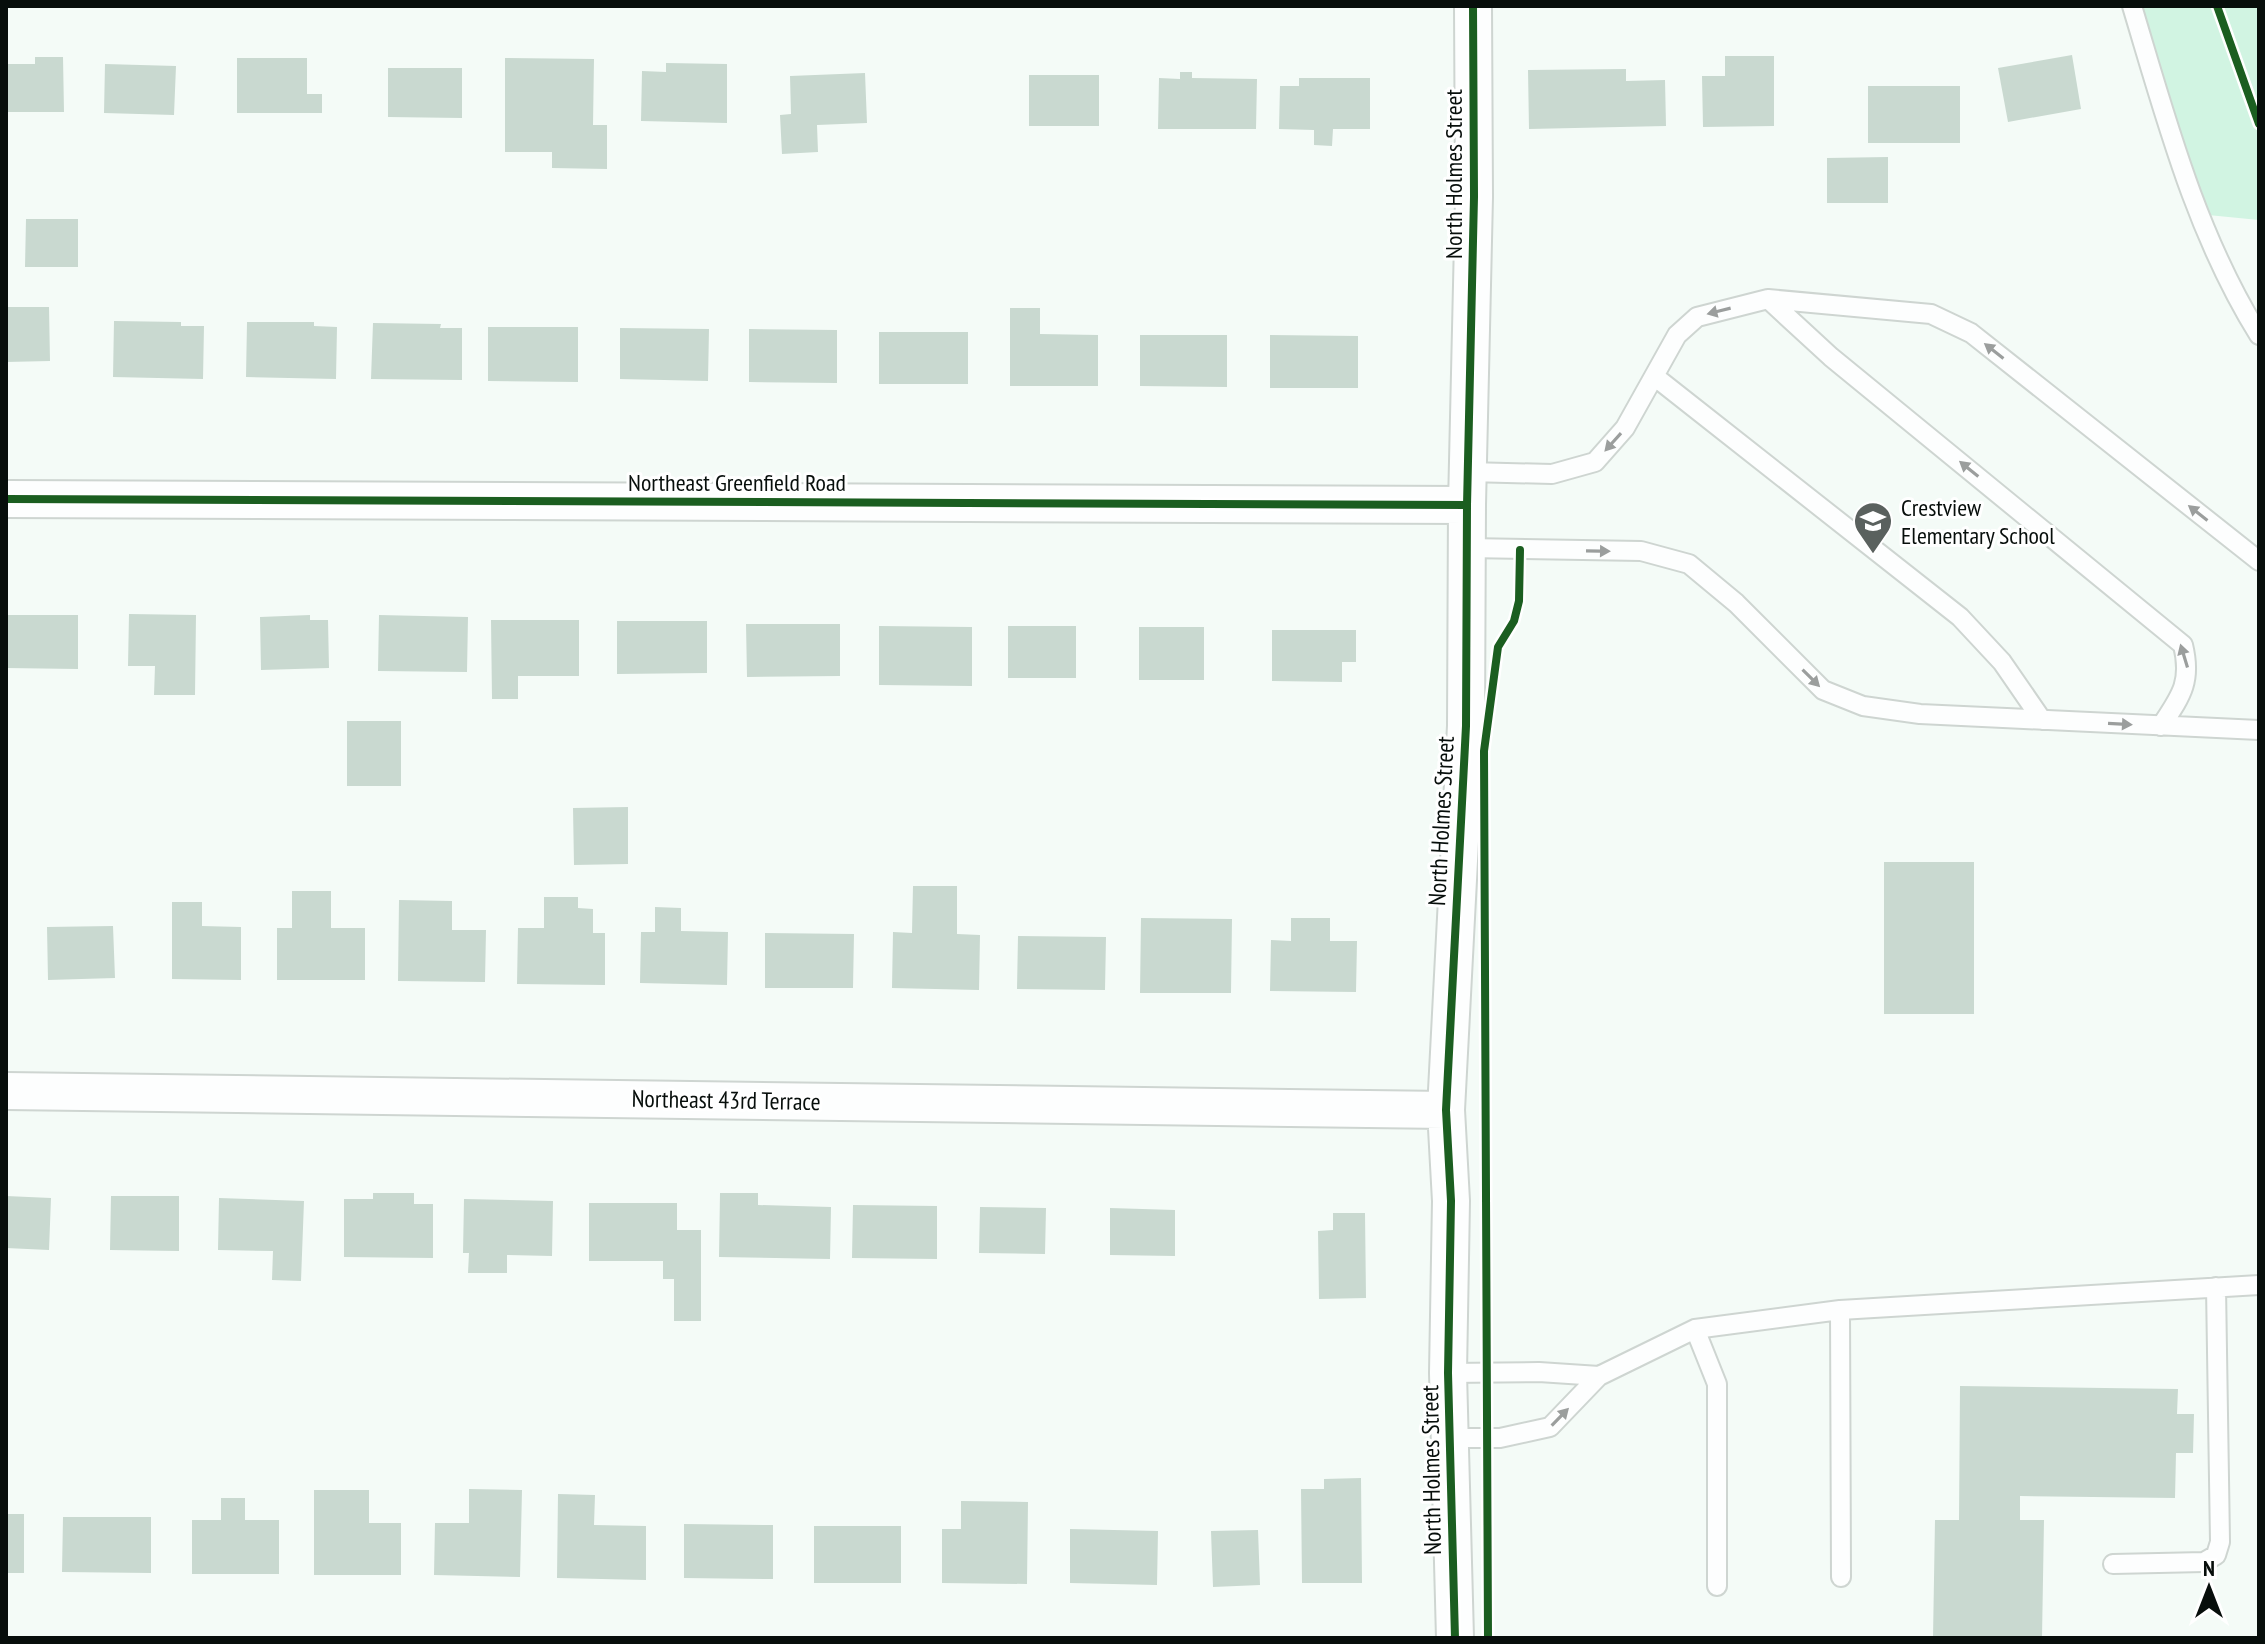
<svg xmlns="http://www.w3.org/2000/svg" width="2265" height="1644" viewBox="0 0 2265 1644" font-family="'PT Sans Narrow',sans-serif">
	<rect width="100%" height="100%" fill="#f4fbf7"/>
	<!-- green -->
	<path fill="#d1f4e2" d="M2138 6H2259V220L2208 215Z"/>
	<!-- building -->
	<path fill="#c9d9d0" d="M2072 55 2081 109 2008 122 1998 68Z
		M1725 56H1774V126L1703 127 1702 76H1725Z
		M35 57H63L64 112H6V64H35Z
		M237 58H307V94H322V113H237Z
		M505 58 594 59 593 125H607V169L552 168V152H505Z
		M666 63 727 64V123L641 121 642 71 666 72Z
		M105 64 176 66 174 115 104 113Z
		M388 68H462V118L388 117Z
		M1626 69V81L1665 80 1666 126 1529 129 1528 70Z
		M1180 72H1192V78L1257 79 1256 129H1158L1159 78 1180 79Z
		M865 73 867 123 817 125 818 152 782 154 780 115 791 114 790 76Z
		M1029 75H1099V126H1029Z
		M1299 78H1370V129H1333L1332 146 1314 145V130L1279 129 1280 86H1299Z
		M1868 86H1960V143H1868Z
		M1888 157V203H1827V158Z
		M26 219H78V267H25Z
		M6 307H49L50 361 6 362Z
		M1010 308H1040V334L1098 335V386H1010Z
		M114 321 181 322V326H204L203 379 113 377Z
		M247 322H314V326L337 327 336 379 246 377Z
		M373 323 441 324 440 328H462V380L371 379Z
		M488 327H578V382L488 381Z
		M620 328 709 329 708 381 620 379Z
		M749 329 837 330V383L749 382Z
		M879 332H968V384H879Z
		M1140 335H1227V387L1140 386Z
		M1270 335 1358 336V388H1270Z
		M129 614 196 615 195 695H154L155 666H128Z
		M6 615H78V669L6 668Z
		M310 615V620H328L329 668 261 670 260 617Z
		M379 615 468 617 467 672 378 671Z
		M491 620H579V676H518V699H492Z
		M617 621H707V673L617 674Z
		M746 624H840V676L747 677Z
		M879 626 972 627V686L879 685Z
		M1008 626H1076V678H1008Z
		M1139 627H1204V680H1139Z
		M1272 630H1356V662H1342V682L1272 681Z
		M347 721H401V786H347Z
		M628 807V864L574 865 573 808Z
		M1884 862H1974V1014H1884Z
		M913 886H957V934L980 935 979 990 892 988 893 932 912 933Z
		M292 891H331V928H365V980H277V928H292Z
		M544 897H578V908L593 909V933H605V985L517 984 518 928H544Z
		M399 900 452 901V930H486L485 982 398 981Z
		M172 902H202V926L241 927V980L172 979Z
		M655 907 681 908V931L728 932 727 985 640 983 641 932H655Z
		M1141 918 1232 919 1231 993H1140Z
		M1291 918H1330V941H1357L1356 992 1270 991 1271 940 1291 941Z
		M113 926 115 978 48 980 47 927Z
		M765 933 854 934 853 988H765Z
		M1018 936 1106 937 1105 990 1017 989Z
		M373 1193H414V1204H433V1258L344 1257V1199H373Z
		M720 1193H758V1205L831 1207 830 1259 719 1257Z
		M6 1196 51 1198 49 1250 6 1248Z
		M111 1196H179V1251L110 1250Z
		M219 1198 304 1201 301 1281 272 1280 273 1251 218 1250Z
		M464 1199 553 1201 552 1256 507 1255V1273H468L469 1253H463Z
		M589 1203H677V1230H701V1321H674V1279H663V1261H589Z
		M853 1205 937 1206V1259L852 1258Z
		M980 1207 1046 1208 1045 1254 979 1253Z
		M1110 1208 1175 1210V1256L1110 1255Z
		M1333 1213H1365L1366 1298 1319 1299 1318 1231 1333 1230Z
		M1960 1386 2178 1389 2177 1414H2194L2193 1453H2176L2175 1498 2020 1496V1520H2044L2042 1638H1933L1935 1520H1959Z
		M1361 1478 1362 1583H1302L1301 1489H1324V1479Z
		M469 1489 522 1490 520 1577 434 1575 435 1523H469Z
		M314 1490H369V1523H401V1575H314Z
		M558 1494 595 1495 594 1525 646 1526V1580L557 1578Z
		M221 1498H245V1520H279V1574H192V1520H221Z
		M961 1501 1028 1502 1027 1584 942 1583V1529H961Z
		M6 1514H24V1573H6Z
		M63 1517H151V1573L62 1572Z
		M684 1524 773 1525V1579L684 1578Z
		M814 1526H901V1583H814Z
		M1070 1529 1158 1531 1157 1585 1070 1583Z
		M1258 1530 1260 1585 1213 1587 1211 1531Z"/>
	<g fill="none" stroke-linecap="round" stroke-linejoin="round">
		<defs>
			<path id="service" d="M2132 6C2166 119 2196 234 2259 335
				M1768 299 1831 357 2183 645C2192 682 2181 696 2161 726
				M1654 376 1960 617 2002 662 2042 720
				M1468 472 1552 474 1595 462 1625 428 1677 335 1697 317 1768 299 1931 314 1971 333 2259 561
				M1467 548 1641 551 1689 564 1736 603 1823 690 1863 706 1920 714 2259 730
				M1840 1310 1841 1577
				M1695 1329 1717 1384V1586
				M1448 1373 1539 1372 1599 1376 1550 1427 1500 1438H1450
				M1599 1376 1695 1329 1840 1310 2259 1285
				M2113 1564 2204 1562 2216 1555 2220 1542 2216 1287"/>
			<path id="minor" d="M6 499 1467 505
				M6 1091 1446 1110
				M1455 1638 1448 1373 1451 1201 1446 1110 1466 726 1467 505 1474 197 1473 6"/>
		</defs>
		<!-- service casing -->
		<use href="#service" stroke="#ced5d1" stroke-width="22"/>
		<!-- minor casing -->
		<use href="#minor" stroke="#ced5d1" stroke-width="40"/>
		<!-- service -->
		<use href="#service" stroke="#fdfefe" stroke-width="18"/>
		<!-- minor -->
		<use href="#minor" stroke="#fdfefe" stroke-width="36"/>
		<defs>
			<path id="cycleway" d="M2217 6 2259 124
				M6 499 1467 505
				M1455 1638 1448 1373 1451 1201 1446 1110 1466 726 1467 505 1474 197 1473 6
				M1488 1638 1484 751 1498 647 1514 621 1519 601 1520 550"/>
		</defs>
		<!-- cycleway casing -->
		<use href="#cycleway" stroke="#fff" stroke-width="13"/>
		<!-- cycleway -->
		<use href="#cycleway" stroke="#1b5e20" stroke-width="8"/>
	</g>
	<!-- one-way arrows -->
	<defs><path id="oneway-solid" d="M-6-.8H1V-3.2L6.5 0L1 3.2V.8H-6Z" transform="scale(2)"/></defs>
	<g fill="#9b9e9d">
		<use href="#oneway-solid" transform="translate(1719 311) rotate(166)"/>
		<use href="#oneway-solid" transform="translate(1994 351) rotate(-142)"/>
		<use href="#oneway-solid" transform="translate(1613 442) rotate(132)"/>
		<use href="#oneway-solid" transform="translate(1969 469) rotate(-141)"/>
		<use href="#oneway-solid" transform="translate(2198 513) rotate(-142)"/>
		<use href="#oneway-solid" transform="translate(1598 551) rotate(1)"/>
		<use href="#oneway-solid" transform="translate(2184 656) rotate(-107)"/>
		<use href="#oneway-solid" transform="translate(1811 678) rotate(45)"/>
		<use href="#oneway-solid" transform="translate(2120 724) rotate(3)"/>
		<use href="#oneway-solid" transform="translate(1560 1417) rotate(-46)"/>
	</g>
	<!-- icons -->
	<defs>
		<symbol id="school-pin" viewBox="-11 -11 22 30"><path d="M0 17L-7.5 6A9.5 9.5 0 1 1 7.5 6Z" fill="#5a615e" stroke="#fff"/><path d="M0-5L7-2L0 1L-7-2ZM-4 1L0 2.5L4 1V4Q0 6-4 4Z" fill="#fff"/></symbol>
	</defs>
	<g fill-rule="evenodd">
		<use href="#school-pin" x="1851" y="499" width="44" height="60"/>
	</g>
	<g text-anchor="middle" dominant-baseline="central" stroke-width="6" stroke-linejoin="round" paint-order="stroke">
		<!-- street labels -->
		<g font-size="24" fill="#070e0b" stroke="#fff">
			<text transform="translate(1453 174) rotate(-90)">North Holmes Street</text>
			<text x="737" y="482">Northeast Greenfield Road</text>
			<text transform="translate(1441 821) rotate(-87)">North Holmes Street</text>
			<text transform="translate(726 1100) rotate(1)">Northeast 43rd Terrace</text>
			<text transform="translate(1431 1470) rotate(-91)">North Holmes Street</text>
		</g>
		<!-- poi labels -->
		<g font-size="24" fill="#070e0b" stroke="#fff" text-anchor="start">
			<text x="1901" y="507">Crestview<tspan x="1901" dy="28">Elementary School</tspan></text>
		</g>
	</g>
	<!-- border -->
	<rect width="2265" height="1644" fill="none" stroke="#070e0b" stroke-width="16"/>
	<!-- north arrow -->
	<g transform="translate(2209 1588)" stroke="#ffffff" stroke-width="6" paint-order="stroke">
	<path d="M0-6L14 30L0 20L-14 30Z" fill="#070e0b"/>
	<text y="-12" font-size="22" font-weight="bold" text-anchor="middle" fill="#070e0b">N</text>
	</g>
</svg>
